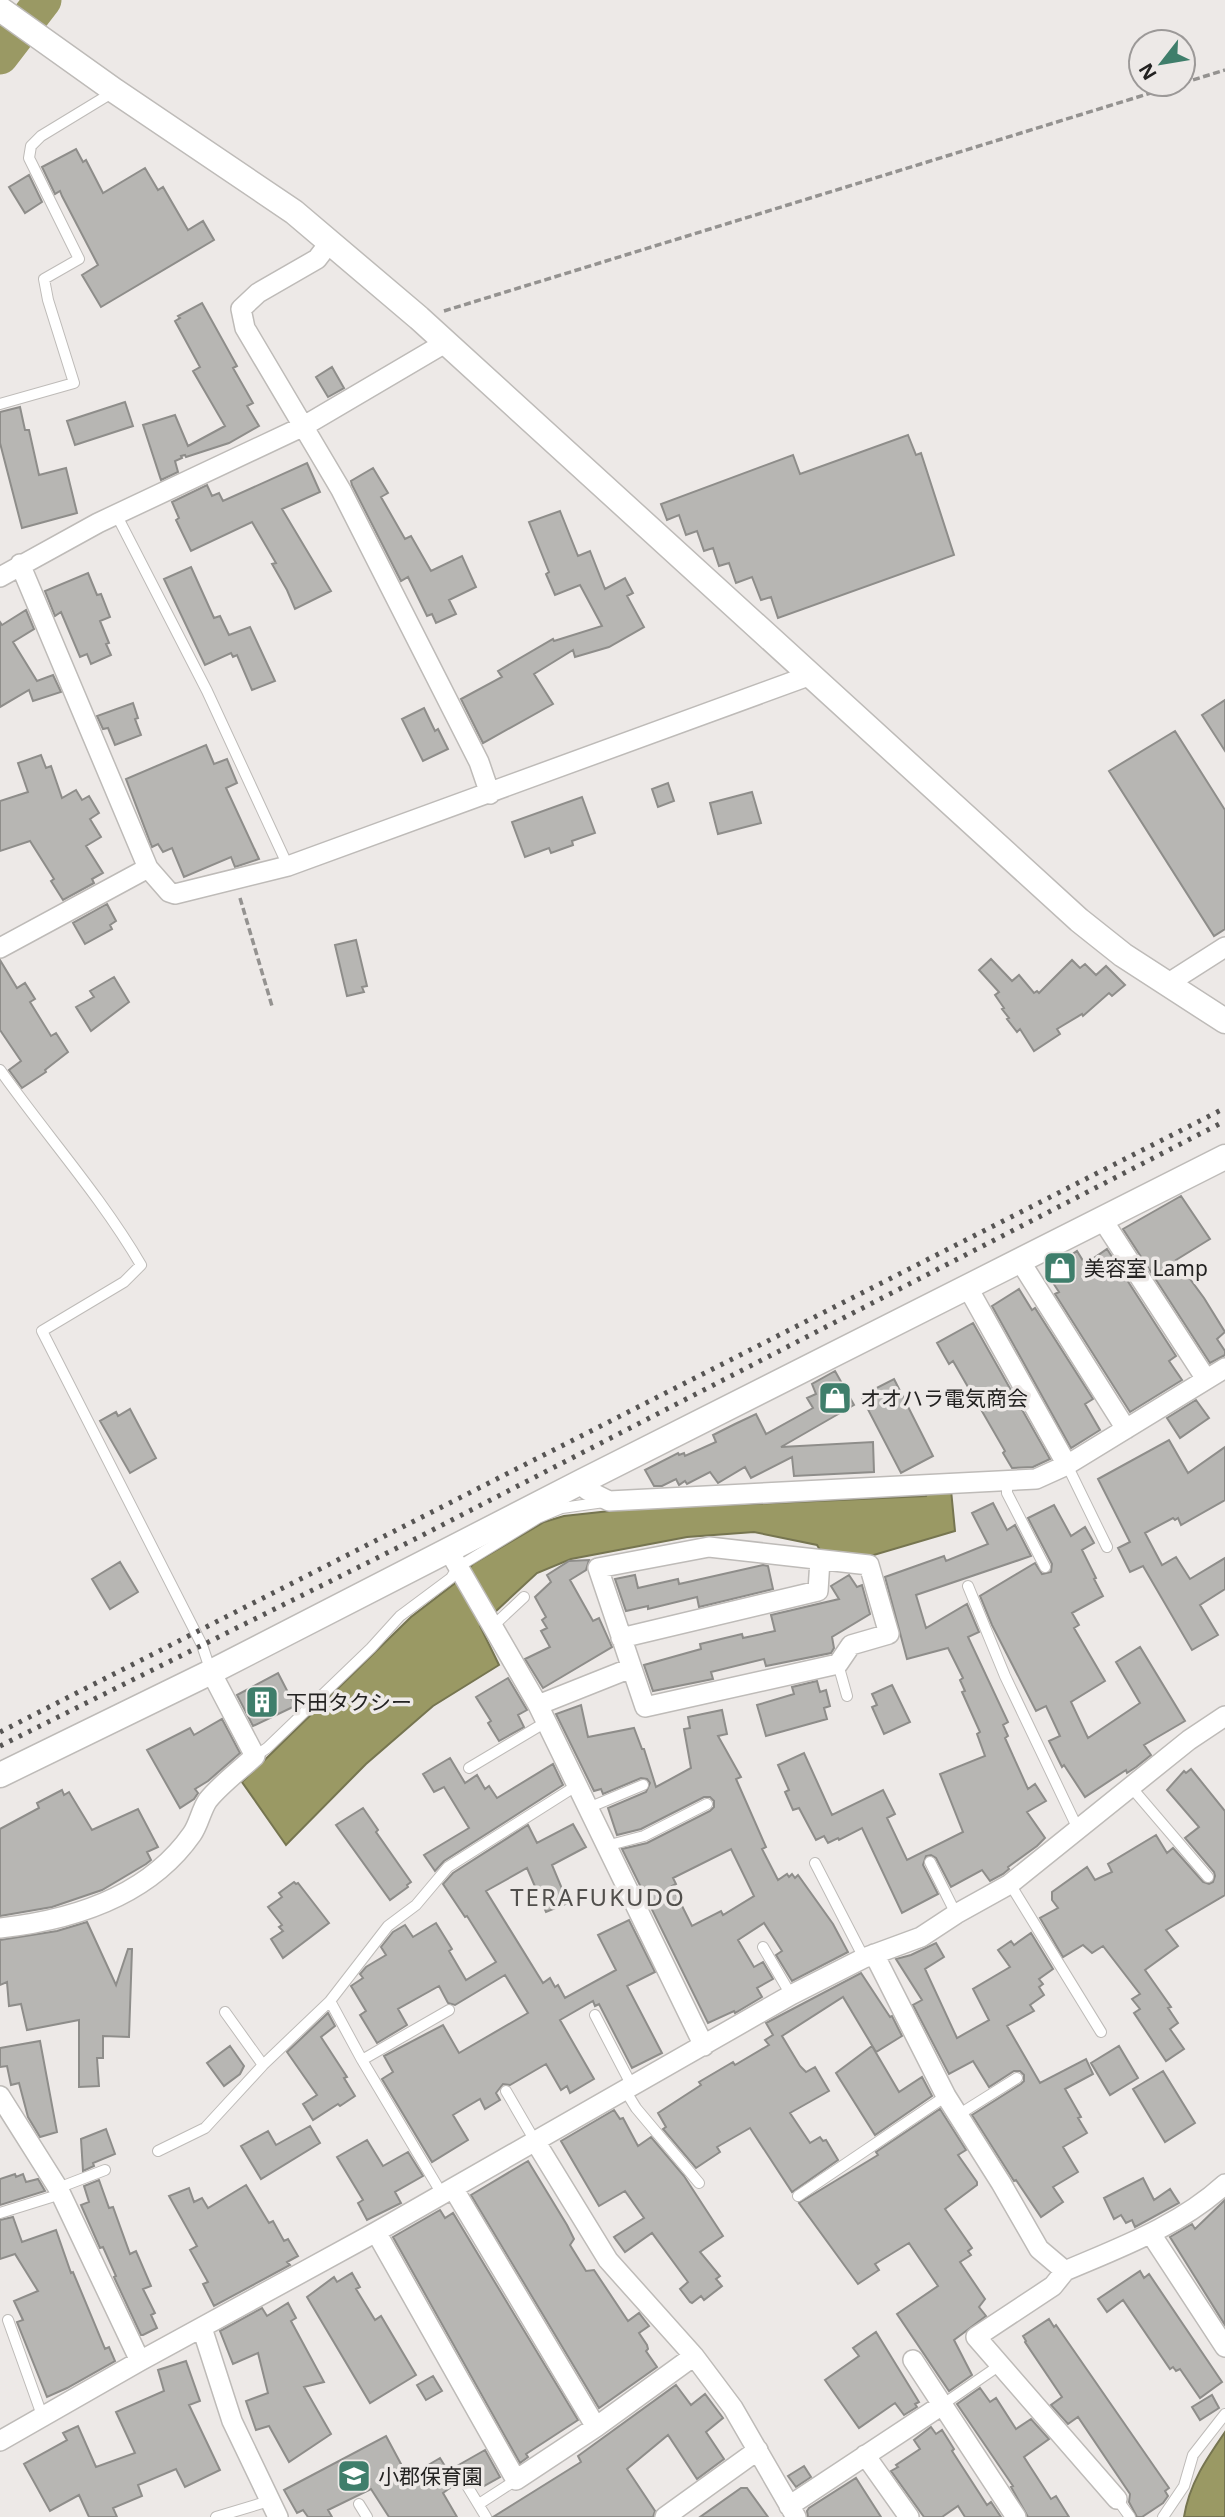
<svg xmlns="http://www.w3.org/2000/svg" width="1225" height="2517" viewBox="0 0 1225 2517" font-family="'Noto Sans','Noto Sans JP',sans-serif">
	<rect width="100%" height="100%" fill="#ede9e7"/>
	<!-- water -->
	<path fill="#9a9964" stroke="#767550" stroke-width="2" d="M928 1490H951L955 1531 867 1557 820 1550 817 1545 754 1532 687 1537 571 1559 537 1573 480 1626 499 1665 433 1706 366 1764 286 1845 242 1782 411 1617 454 1584 473 1564 544 1522 564 1516 656 1506 752 1504 926 1496Z
		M1225 2432V2517H1184C1189 2484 1207 2458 1225 2432Z"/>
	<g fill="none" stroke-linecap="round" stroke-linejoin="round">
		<!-- river -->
		<path stroke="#9a9964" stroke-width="37" d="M0 56 43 0"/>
	</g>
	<!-- building -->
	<path fill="#b7b6b3" stroke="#8e8d8a" stroke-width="2" fill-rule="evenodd" d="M76 149 83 162 86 160 103 193 145 168 158 190 163 187 188 230 203 221 214 240 101 307 82 275 98 265 62 196 60 191 55 194 42 167Z
		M29 175 42 202 25 213 9 187Z
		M202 303 237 366 233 368 253 403 247 406 259 426 229 443 186 457 185 455 181 456 182 458 175 461 178 472 161 480 143 425 175 415 188 446 225 426 193 371 200 367 175 321 180 318 178 316Z
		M332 367 344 388 328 397 316 377Z
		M125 402 133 426 75 445 67 421Z
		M20 407 25 430H29L39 475 66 468 77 513 22 528 0 443V412Z
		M908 435 916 455 921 453 954 555 778 618 771 597 761 600 752 577 736 583 729 563 719 566 713 548 704 551 697 531 686 535 679 515 667 520 661 504 793 455 800 474Z
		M307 463 320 492 282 509 331 591 295 609 287 590 272 564 276 563 252 522 191 551 176 520 179 518 172 502 207 485 212 496 219 493 223 501Z
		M373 468 388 493 381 497 405 539 411 536 431 571 462 556 476 587 449 600 456 614 436 623 432 614 427 616 408 577 401 581 352 485 351 481Z
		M560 511 578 556 590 551 605 589 625 578 633 593 627 596 644 627 609 647 575 657 573 650 534 674 553 704 483 743 461 699 502 677 498 671 553 639 554 641 602 626 580 585 555 595 546 574 549 572 529 522Z
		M191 567 214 618 220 616 229 635 250 627 275 681 252 690 237 655 233 657 231 653 205 665 164 579Z
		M88 573 97 595 101 594 110 617 100 621 109 643 106 644 111 655 91 664 87 654 80 657 61 612 55 616 45 591Z
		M26 610 34 629 13 642 37 681 53 675 61 692 33 701 29 690 0 707V622L2 625Z
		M1225 700V751L1202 715Z
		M133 703 138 718 135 719 141 735 115 745 108 728 103 729 97 716Z
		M424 708 435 731 438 729 448 749 423 761 402 719Z
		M1175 731 1225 810V929L1214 936 1109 771Z
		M206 745 214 764 227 759 237 783 226 788 259 859 235 867 231 857 184 877 172 848 163 852 158 844 152 847 126 779Z
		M41 755 46 768 51 766 62 798 76 790 82 800 89 796 99 813 90 819 101 837 86 846 103 873 92 879 94 883 63 900 51 881 54 879 30 841 0 851V801L28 792 18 763Z
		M668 783 674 801 658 807 652 789Z
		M752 792 761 823 718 834 710 803Z
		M582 797 595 833 572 841 573 845 551 853 549 848 525 857 512 822Z
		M107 904 116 921 110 925 112 929 85 944 73 923Z
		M356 940 367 986 362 987 364 992 347 996 335 945Z
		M991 959 1012 981 1019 975 1034 993 1037 991 1039 993 1072 960 1080 968 1085 964 1096 975 1106 966 1125 985 1112 996 1109 993 1083 1016 1082 1014 1057 1029 1060 1034 1034 1051 1020 1029 1017 1032 1007 1019 1009 1018 1002 1009 1004 1008 995 995 999 992 979 970Z
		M0 960 17 988 25 983 35 999 30 1002 51 1036 56 1033 68 1052 45 1070 46 1072 22 1088 9 1070 21 1061 0 1030Z
		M114 977 129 1002 91 1031 76 1007 94 997 90 991Z
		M1181 1196 1210 1239 1176 1260 1204 1298 1225 1332 1217 1339 1225 1351V1355L1210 1363 1123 1229Z
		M1107 1249 1176 1356 1169 1361 1182 1380 1130 1412 1055 1294 1059 1292 1046 1272 1077 1251 1085 1264Z
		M1019 1289 1032 1310 1035 1308 1093 1399 1085 1404 1100 1430 1071 1448 992 1306Z
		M973 1323 1050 1459 1033 1467 1012 1468 1003 1453 1005 1451 953 1361 949 1364 937 1343Z
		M835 1371 854 1405 781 1447 873 1442 874 1472 794 1476 792 1457 751 1478 745 1467 718 1483 710 1472 687 1484 685 1481 679 1485 676 1479 662 1486H654L645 1470 678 1453 679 1455 684 1453 685 1456 716 1442 713 1435 735 1424 756 1414 766 1434 813 1408 807 1398 816 1394 812 1384Z
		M894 1379 933 1456 901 1473 861 1396Z
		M1196 1400 1209 1418 1180 1438 1167 1418Z
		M130 1409 156 1458 130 1473 100 1421 116 1412 118 1416Z
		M1169 1440 1188 1473 1225 1447V1500L1181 1525 1178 1518 1175 1520 1173 1518 1145 1533 1162 1565 1176 1557 1190 1579 1225 1558V1589L1200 1605 1218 1635 1192 1650 1143 1566 1130 1572 1118 1548 1130 1542 1098 1479Z
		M993 1503 1007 1530 1015 1525 1031 1556 916 1595 926 1628 967 1604 979 1632 968 1637 1008 1722 1003 1725 1008 1736 1005 1738 1028 1789 1035 1784 1046 1801 1027 1812 1045 1838 1037 1846 1008 1867 1009 1869 1003 1874 990 1881 982 1870 951 1887 936 1858 931 1855 926 1856 923 1865 938 1894 902 1913 862 1828 839 1840 838 1838 828 1843 824 1836 816 1840 799 1808 793 1810 785 1792 789 1790 778 1765 804 1753 832 1815 883 1790 895 1814 887 1818 907 1860 963 1832 940 1774 985 1756 977 1734 980 1732 962 1692 965 1691 960 1680 963 1678 948 1648 907 1659 885 1577 944 1556 946 1561 988 1544 972 1513Z
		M1054 1505 1071 1536 1085 1527 1094 1543 1082 1550 1096 1578 1094 1579 1103 1596 1072 1613 1079 1625 1074 1628 1105 1681 1071 1702 1088 1738 1140 1703 1116 1662 1140 1647 1185 1721 1144 1745 1151 1755 1136 1767 1127 1773 1126 1770 1085 1797 1064 1765 1062 1767 1049 1741 1060 1736 1046 1706 1036 1711 992 1625 980 1596 1035 1563 1042 1574 1051 1572 1052 1564 1028 1518Z
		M589 1560 586 1570 570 1580 593 1621 599 1618 612 1647 543 1688 525 1659 550 1647 541 1631 547 1628 542 1620 546 1617 535 1597 551 1582 547 1575 569 1561Z
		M120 1562 138 1592 110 1609 92 1579Z
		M763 1565 768 1566 773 1589 699 1607 697 1597 648 1609V1606L626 1611 615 1579 635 1575 638 1588 678 1579 679 1584Z
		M849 1575 857 1587 862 1585 870 1614 832 1637 834 1648 831 1653 766 1666 764 1659 711 1672 713 1679 653 1691 644 1665 701 1649 700 1644 742 1634 743 1638 775 1631 771 1615 839 1599 831 1586Z
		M278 1673 295 1706 253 1726 237 1695Z
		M508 1678 527 1710 518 1715 524 1727 499 1741 488 1723 491 1721 476 1697Z
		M817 1681 820 1692 826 1690 830 1706 824 1708 827 1719 766 1736 757 1705 794 1694 792 1687Z
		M892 1685 910 1722 884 1734 872 1707 877 1705 872 1694Z
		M581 1705 588 1737 634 1728 642 1749H644L656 1787 691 1768 684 1729 690 1728 688 1717 722 1710 727 1734 718 1736 741 1777 736 1779 766 1847 762 1849 778 1880 787 1874 789 1877 792 1874 795 1878 798 1875 833 1924 848 1952 792 1981 776 1955 782 1951 764 1923 738 1940 754 1967 763 1962 773 1979 757 1988 762 1997 735 2013 734 2011 708 2023 622 1849 647 1843 710 1811 714 1807V1801L710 1797H704L641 1829 617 1835 608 1808 646 1792 650 1783 647 1779 641 1778 603 1794 601 1789 594 1791 556 1714ZM731 1849 754 1896 723 1915 721 1911 692 1926 672 1886 676 1884 673 1878Z
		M222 1719 240 1753 208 1781 195 1789 198 1793 194 1799 180 1808 147 1750 190 1728 194 1735Z
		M450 1758 465 1783 477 1775 485 1789 489 1786 497 1798 553 1764 563 1785 444 1861 435 1871 424 1855 469 1828 444 1787 434 1792 423 1774Z
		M1191 1769 1225 1811V1895L1166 1930 1178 1946 1145 1970 1171 2007 1168 2008 1178 2023 1170 2029 1184 2049 1166 2061 1134 2013 1140 2009 1132 1999 1140 1994 1103 1946 1092 1953 1083 1945 1063 1957 1040 1918 1058 1908 1052 1900V1892L1087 1867 1095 1880 1112 1872 1108 1864 1156 1835 1167 1853 1173 1848 1203 1882 1209 1884 1213 1882 1215 1876 1214 1872 1185 1838 1199 1827 1167 1790 1184 1771 1186 1773Z
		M62 1790 64 1795 69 1792 92 1830 138 1809 158 1847 147 1852 151 1860 146 1864 102 1890 52 1907 0 1916V1829L39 1808 37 1803Z
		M363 1808 378 1830 376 1832 411 1882 407 1885 408 1887 390 1900 336 1825Z
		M573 1824 586 1847 552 1865 568 1903 546 1912 527 1868 486 1891 543 1983 550 1978 555 1987 558 1985 565 1998 616 1970 598 1935 629 1920 655 1972 627 1986 662 2053 632 2068 599 2004 595 2006 593 2001 560 2020 594 2079 570 2093 567 2086 561 2090 546 2064 510 2085 503 2084 496 2093 500 2100 485 2109 480 2099 453 2115 468 2140 432 2162 382 2079 393 2072 384 2056 443 2025 459 2053 528 2013 505 1975 455 2005 448 2003 439 1986 398 2009 407 2025 377 2043 360 2015 366 2011 351 1986 363 1978 360 1974 366 1967 386 1955 381 1947 393 1932 405 1925 413 1937 436 1923 452 1949 449 1951 466 1980 496 1962 467 1916 465 1917 443 1884 453 1873 528 1825 537 1843Z
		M294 1882 296 1884 298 1883 329 1923 283 1958 271 1939 283 1931 279 1927 282 1925 268 1907 282 1897 279 1893Z
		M87 1922 116 1985 128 1949H132L129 2037 103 2036V2058H97L99 2086 79 2087V2020L27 2030 21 2004 9 2006 7 1982 0 1985V1940L57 1931Z
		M1031 1933 1053 1969 1039 1979 1043 1984 1039 1987 1044 1995 1030 2005 1034 2011 1007 2026 1040 2083 1086 2059 1093 2074 1065 2089 1081 2117 1078 2118 1087 2133 1063 2147 1078 2172 1053 2187 1063 2202 1041 2217 1016 2180 1014 2181 972 2115 1021 2084 1024 2081V2075L1020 2071H1014L989 2087 973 2061 949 2074 913 2005 922 2000 896 1959 911 1955 936 1943 944 1957 925 1969 957 2038 989 2020 973 1989 1010 1967 998 1950 1011 1941 1014 1945Z
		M861 1973 890 2017 892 2016 902 2036 876 2052 843 1997 782 2036 800 2066 806 2072 815 2067 829 2091 790 2113 810 2143 820 2137 823 2141 826 2140 838 2160 792 2192 750 2128 717 2147 720 2152 696 2168 663 2129 666 2127 658 2113 701 2085 699 2082 733 2062 735 2065 769 2045 765 2040 773 2035 766 2023Z
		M328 2013 335 2026 321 2037 347 2077 344 2078 355 2096 340 2106 338 2104 313 2120 303 2104 317 2095 287 2052Z
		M40 2041 57 2132 40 2137 28 2117 19 2083 11 2085 7 2066 0 2067V2048Z
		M230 2046 244 2066 240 2074 224 2086 207 2063Z
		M872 2046 899 2092 922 2077 932 2096 875 2135 836 2073Z
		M1119 2046 1138 2078 1110 2095 1091 2063Z
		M1163 2071 1195 2123 1165 2142 1133 2089Z
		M940 2109 966 2150 958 2155 977 2182V2185L945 2209 972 2248 968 2251 971 2255 960 2262 985 2299 979 2307 986 2316 954 2340 972 2375 949 2391 897 2314 938 2286 909 2243 875 2264 879 2270 858 2284 799 2203 878 2155 876 2152Z
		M614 2110 620 2119 623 2118 638 2146 651 2137 684 2176 723 2236 700 2252 720 2276 716 2279 722 2286 704 2300 701 2296 692 2303 690 2302 680 2289 688 2282 652 2233 625 2252 614 2237 644 2218 625 2191 599 2206 561 2141Z
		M310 2126 320 2143 261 2179 241 2146 268 2131 276 2145Z
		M106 2129 115 2154 93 2163 94 2166 83 2171 81 2139Z
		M367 2140 383 2166 408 2152 423 2176 395 2192 401 2203 367 2220 358 2203 363 2200 337 2157Z
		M528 2161 567 2225 574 2239 570 2245 586 2271 594 2270 628 2321 639 2313 649 2326 639 2333 647 2345 648 2349 646 2351 657 2367 599 2408 471 2195Z
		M15 2174 16 2177 23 2174 26 2182 38 2179 45 2191 0 2205V2179Z
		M1143 2178 1154 2200 1170 2189 1179 2203 1135 2227 1132 2220 1126 2223 1121 2215 1114 2219 1104 2198Z
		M99 2180 109 2208 113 2207 130 2254 136 2251 151 2286 143 2289 155 2313 151 2315 157 2328 143 2335H141L114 2277 116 2276 103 2247 100 2248 81 2205 89 2202 84 2186Z
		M246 2185 269 2223 273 2221 284 2241 288 2239 298 2256 287 2262 290 2265 214 2306 203 2284 208 2282 190 2250 197 2246 169 2196 189 2188 194 2202 202 2198 208 2208Z
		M1225 2200V2325L1170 2237 1192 2224 1195 2229Z
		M440 2210 445 2218 453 2213 578 2420 526 2454 528 2457 520 2463 393 2237Z
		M13 2217 22 2242 56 2230 71 2273 73 2272 105 2349 109 2347 115 2361 67 2388 47 2397 17 2322 23 2320 14 2301 38 2291 15 2254 0 2259V2220Z
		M1140 2271 1144 2278 1149 2274 1222 2382 1200 2398 1180 2369 1176 2371 1173 2367 1170 2369 1123 2300 1107 2312 1098 2299Z
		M352 2273 360 2287 356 2289 375 2320 381 2316 416 2375 370 2403 307 2297 334 2277 337 2282Z
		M288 2303 296 2318 291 2321 324 2382 304 2387 331 2434 289 2462 269 2426 256 2430 246 2401 268 2393 258 2353 233 2364 220 2331 262 2308 267 2316Z
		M1049 2319 1054 2327 1056 2325 1169 2488 1165 2491 1168 2496 1163 2503 1142 2517H1137L1129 2502 1130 2494 1078 2417 1068 2424 1051 2405 1062 2397 1025 2342 1026 2341 1023 2336Z
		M876 2332 919 2402 915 2404 917 2407 904 2415 895 2403 859 2428 825 2380 859 2356 853 2348Z
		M186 2361 200 2401 189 2405 220 2470 185 2487 176 2469 138 2485 142 2496 113 2508 117 2517H89L79 2495 50 2511 24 2464 67 2440 63 2433 78 2426 96 2467 135 2453 116 2412 164 2391 158 2370Z
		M433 2376 442 2391 426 2400 417 2385Z
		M676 2385 691 2405 705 2394 723 2418 706 2432 724 2459 697 2479 668 2435 627 2469 655 2511 653 2517H493L581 2462 578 2456Z
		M980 2388 990 2402 996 2398 1016 2429 1031 2419 1049 2439 1024 2457 1051 2499 1056 2496 1069 2517H1028L1011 2487 1013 2486 957 2404Z
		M1212 2395 1219 2408 1200 2420 1192 2407Z
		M931 2427 936 2434 942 2430 954 2449 952 2451 987 2505 991 2502 1001 2517H965L958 2506 942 2517H924L891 2471 898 2467 896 2465 920 2449 914 2440Z
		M386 2436 408 2477 440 2458 448 2471 485 2450 500 2477 484 2486 482 2484 477 2486 471 2476 465 2477 443 2493 457 2517H389L371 2489 328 2510 332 2517H308L303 2510 297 2513 284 2490Z
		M804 2466 811 2477 796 2487 788 2476Z
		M856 2478 881 2517H808L807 2511 809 2508Z
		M741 2488H747L768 2517H700Z"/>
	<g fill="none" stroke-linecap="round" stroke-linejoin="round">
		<defs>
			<path id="service" d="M0 404 74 383 48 300 44 279 79 259 29 158 31 146 41 136 115 91
				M116 514 207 691 288 866
				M0 1070C46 1135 100 1195 141 1265L124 1282 42 1331 202 1645 211 1672
				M1067 1465 1107 1547
				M1007 1480V1493L1045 1567
				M968 1586 1005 1676 1078 1829
				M492 1627 524 1597
				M838 1664 847 1696
				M255 1756 267 1748 371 1648 400 1616 451 1578 458 1567 538 1518 562 1508 604 1502
				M469 1768 546 1722
				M1131 1787 1208 1877
				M588 1808 643 1785
				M606 1846 644 1836 707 1804
				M930 1862 956 1914
				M815 1863 864 1958
				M1010 1884 1101 2032
				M763 1947 791 1995
				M330 2001 388 1926 416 1905 448 1867 576 1786
				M225 2012 263 2065
				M595 2015 632 2086
				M362 2060 449 2010
				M625 2090 636 2108 699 2183
				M506 2091 535 2141
				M958 2115 1017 2078
				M158 2151 205 2128 263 2065 330 2001 362 2060 442 2194
				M58 2188 105 2170
				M798 2196 946 2096
				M0 2213 61 2194
				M8 2320 43 2418
				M942 2405 1000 2365
				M466 2484 486 2517
				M1117 2499 1130 2517
				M359 2504 367 2517
				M479 2504 516 2480
				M216 2517 269 2501
				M1163 2517 1184 2486 1193 2455 1225 2414"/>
			<path id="minor" d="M330 242 317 259 258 293 241 309 245 328 341 490 479 762 490 794
				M20 564 148 868 169 892 175 894 288 866 811 675
				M0 577 98 523 304 426 445 343
				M0 948 148 868
				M1167 984 1225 947
				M1102 1219 1206 1379
				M1020 1261 1126 1429
				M968 1288 1067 1465
				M581 1482 587 1490 609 1501 1036 1479 1067 1465 1225 1368
				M709 1547 869 1565 889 1634 851 1645 838 1664 645 1707 598 1568Z
				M449 1551 538 1705 704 2046
				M621 1638 818 1591 820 1560
				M538 1705 631 1668
				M0 1928C73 1920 148 1897 192 1834 199 1824 201 1810 208 1800 221 1784 240 1770 255 1756L211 1672
				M874 1954 946 2096 1001 2183 1039 2249 1065 2271C1121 2247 1179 2226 1225 2184
				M0 2096 58 2188 140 2361
				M535 2141 608 2260 694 2356 733 2408 796 2517
				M453 2188 596 2427
				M376 2232 516 2480 596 2427 694 2356
				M1151 2234 1225 2347
				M1065 2271 1053 2286 976 2337 1117 2499
				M202 2328 232 2421 278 2517
				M913 2360 1016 2517
				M0 2441 140 2361 376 2232 791 1995 864 1958 921 1937 956 1914 1010 1884 1189 1740 1225 1716
				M865 2455 909 2517
				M789 2506 942 2405
				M665 2517 758 2450"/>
			<path id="tertiary" d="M0 9 115 91 294 212 419 318 1079 920 1123 955 1225 1021
				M0 1775 211 1672 581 1482 1225 1157"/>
		</defs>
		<!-- service casing -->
		<use href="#service" stroke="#bebbb8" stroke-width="12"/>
		<!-- minor casing -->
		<use href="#minor" stroke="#bebbb8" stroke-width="22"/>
		<!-- tertiary casing -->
		<use href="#tertiary" stroke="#bebbb8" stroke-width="27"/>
		<!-- path -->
		<path stroke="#949290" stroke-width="3.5" stroke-dasharray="7 3.5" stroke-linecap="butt" d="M1183 83 1225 70
			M444 311 1180 84
			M240 898 272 1006"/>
		<!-- service -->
		<use href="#service" stroke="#fff" stroke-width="10"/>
		<!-- minor -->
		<use href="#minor" stroke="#fff" stroke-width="19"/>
		<!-- tertiary -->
		<use href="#tertiary" stroke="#fff" stroke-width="24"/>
		<!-- rail -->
		<path stroke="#575554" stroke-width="5" stroke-dasharray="3.5 7" stroke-linecap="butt" d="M0 1732 1225 1108
			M0 1746 415 1539 1225 1121"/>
	</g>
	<!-- icons -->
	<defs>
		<symbol id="shop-square" viewBox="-11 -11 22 22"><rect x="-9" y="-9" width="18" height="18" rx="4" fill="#3f7e6b" stroke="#ede9e7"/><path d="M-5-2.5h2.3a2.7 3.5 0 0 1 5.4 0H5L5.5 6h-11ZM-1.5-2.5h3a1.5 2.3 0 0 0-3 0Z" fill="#fff"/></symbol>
		<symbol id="building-square" viewBox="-11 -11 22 22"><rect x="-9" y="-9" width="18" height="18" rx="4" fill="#3f7e6b" stroke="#ede9e7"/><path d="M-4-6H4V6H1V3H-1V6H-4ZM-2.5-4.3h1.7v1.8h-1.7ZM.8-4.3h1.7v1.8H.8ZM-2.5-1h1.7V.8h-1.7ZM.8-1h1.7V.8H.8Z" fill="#fff"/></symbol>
		<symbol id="school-square" viewBox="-11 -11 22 22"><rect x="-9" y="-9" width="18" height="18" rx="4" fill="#3f7e6b" stroke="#ede9e7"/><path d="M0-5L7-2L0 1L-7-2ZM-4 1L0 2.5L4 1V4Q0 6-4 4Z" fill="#fff"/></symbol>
	</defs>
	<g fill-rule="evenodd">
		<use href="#shop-square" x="1041" y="1249" width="38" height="38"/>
		<use href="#shop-square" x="816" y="1379" width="38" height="38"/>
		<use href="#building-square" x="243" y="1683" width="38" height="38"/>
		<use href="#school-square" x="335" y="2457" width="38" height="38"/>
	</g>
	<g text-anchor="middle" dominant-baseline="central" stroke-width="7" stroke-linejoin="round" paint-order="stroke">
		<!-- poi labels -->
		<g font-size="21" fill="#232221" stroke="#ede9e7" text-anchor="start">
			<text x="1084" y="1268">美容室 Lamp</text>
			<text x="860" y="1398">オオハラ電気商会</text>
			<text x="286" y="1702">下田タクシー</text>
			<text x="378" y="2476">小郡保育園</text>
		</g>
		<!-- quarter labels -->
		<g font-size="24" letter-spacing="2" fill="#514f4c" stroke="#ede9e7">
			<text x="598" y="1896">TERAFUKUDO</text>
		</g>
	</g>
	<!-- north arrow -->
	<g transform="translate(1162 63) rotate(239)"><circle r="33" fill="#ede9e7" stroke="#9c9998" stroke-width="2"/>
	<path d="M0-5L12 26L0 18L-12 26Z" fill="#3f7e6b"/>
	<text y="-10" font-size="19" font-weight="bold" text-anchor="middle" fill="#232221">N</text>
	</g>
</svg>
